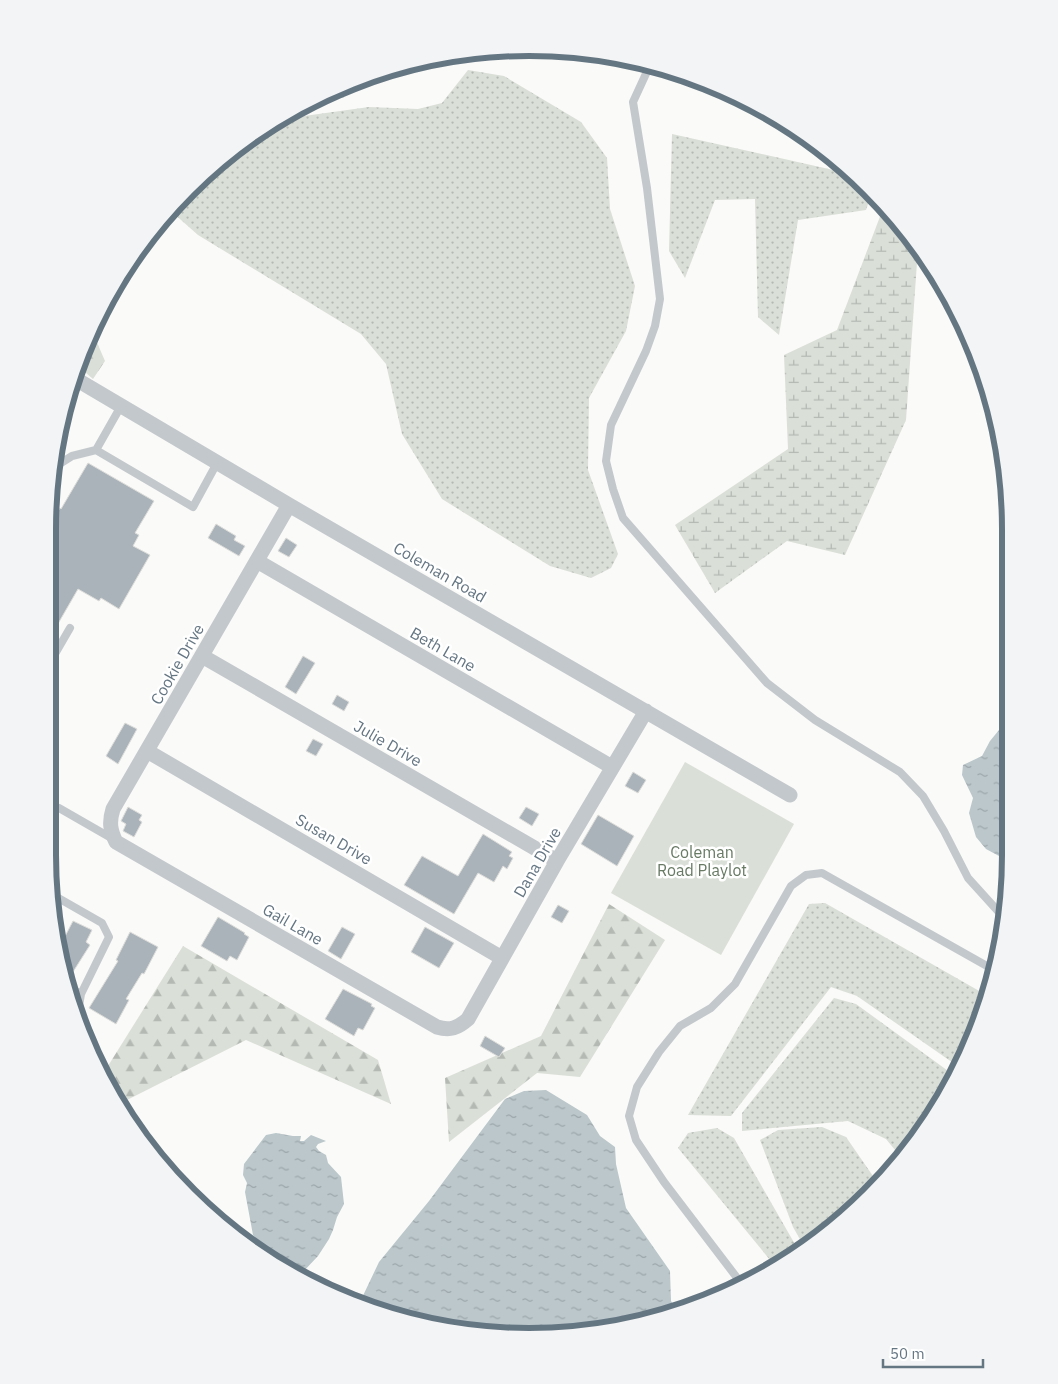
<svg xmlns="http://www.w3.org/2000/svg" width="1058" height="1384" viewBox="0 0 1058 1384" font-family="'IBM Plex Sans',sans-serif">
	<defs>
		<pattern id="grass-dots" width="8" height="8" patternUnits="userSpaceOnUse" patternTransform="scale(1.25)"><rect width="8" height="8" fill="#dadfd7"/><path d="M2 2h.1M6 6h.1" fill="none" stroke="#b4b9b4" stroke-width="1.8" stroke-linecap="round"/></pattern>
		<pattern id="forest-firs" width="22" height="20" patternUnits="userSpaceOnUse" patternTransform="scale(1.25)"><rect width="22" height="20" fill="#dadfd7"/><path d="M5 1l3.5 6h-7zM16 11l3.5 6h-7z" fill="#b4b9b4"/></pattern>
		<pattern id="wetland-marsh" width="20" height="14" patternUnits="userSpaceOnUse" patternTransform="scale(1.25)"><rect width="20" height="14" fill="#dadfd7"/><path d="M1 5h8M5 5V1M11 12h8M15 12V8" fill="none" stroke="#b4b9b4"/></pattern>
		<pattern id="water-ripples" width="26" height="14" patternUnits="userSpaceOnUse" patternTransform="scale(1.25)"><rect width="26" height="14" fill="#bbc7cb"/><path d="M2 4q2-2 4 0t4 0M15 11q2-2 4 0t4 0" fill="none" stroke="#9ca6aa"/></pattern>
	</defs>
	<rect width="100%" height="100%" fill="#fafaf8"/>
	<!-- grass -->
	<path fill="url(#grass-dots)" d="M468 70 504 76 581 122 607 158 610 209 635 286 626 331 589 398 588 470 618 554 611 568 591 578 550 566 442 499 402 434 386 364 361 334 198 235 172 212 261 129 290 114 297 117 369 107 418 109 442 103Z
		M672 134 851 174 872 192 866 210 798 220 779 335 758 317 755 199 715 200 685 278 669 251Z
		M825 903 988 996 985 1010 959 1067 857 996 831 987 731 1116 688 1115 809 904Z
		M834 998 856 1004 955 1076 946 1096 900 1156 886 1139 848 1121 742 1131V1113Z
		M822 1127 846 1137 875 1179 872 1192 870 1195 805 1248 793 1227 760 1140 778 1130Z
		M717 1128 734 1138 800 1253 797 1255 775 1266 678 1148 688 1133Z"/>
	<!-- forest -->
	<path fill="url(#forest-firs)" d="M339 87 344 98 320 97Z
		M92 331 105 361 93 379 78 366Z
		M609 904 665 940 580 1077 537 1073 449 1142 445 1078 541 1036Z
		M183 946 378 1060 391 1104 246 1040 119 1104 112 1096 103 1074Z"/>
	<!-- wetland -->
	<path fill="url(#wetland-marsh)" d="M884 206 918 248 906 420 845 555 787 541 715 593 675 525 788 449 784 355 837 330Z"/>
	<!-- park -->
	<path fill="#dadfd7" d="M685 762 794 824 721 955 611 893Z"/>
	<!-- water -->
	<path fill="url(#water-ripples)" d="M1006 725V857L999 856 986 849 976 837 969 813 973 798 962 775 963 765 982 756 990 741 999 730Z
		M546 1090 587 1115 600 1136 615 1147 616 1164 626 1208 670 1271 671 1301 678 1312 561 1335 435 1327 360 1302 379 1262 429 1201 505 1099 524 1091Z
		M276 1133 293 1136H301L300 1141H304L311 1135 326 1141 318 1144 316 1147 319 1151 326 1155 328 1163 341 1177 344 1204 337 1217 333 1230 329 1239 318 1256 302 1273 298 1274 263 1249 261 1244 253 1235 245 1192 247 1183 243 1175 244 1164 266 1135Z"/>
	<!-- building -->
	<path fill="#aab3b9" stroke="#dcdcda" d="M88 463 154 501 135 533 139 535 133 546 150 555 119 609 101 598 99 601 78 589 48 641V528L60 508 61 509Z
		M216 524 236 536 234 540 245 546 239 556 208 538Z
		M286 538 297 545 289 557 278 551Z
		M303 656 315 663 296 694 285 687Z
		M337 695 349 702 344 711 332 704Z
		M125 723 137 729 118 764 106 756Z
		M313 739 323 744 316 756 306 751Z
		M633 772 646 780 638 793 625 786Z
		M128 807 142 815 139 820 142 822 134 837 123 831 126 824 121 821Z
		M526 807 539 814 532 826 519 818Z
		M598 815 634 836 617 866 581 844Z
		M483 834 512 852 509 856 513 858 507 869 503 866 494 882 478 873 454 914 404 885 422 856 458 876Z
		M558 905 569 911 562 923 551 917Z
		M218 917 245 933 244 934 249 937 237 960 230 956 227 961 201 946Z
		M73 921 92 930 86 942 90 945 71 975 63 970 60 946Z
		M342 927 355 934 341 959 328 951Z
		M425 927 454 943 439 968 411 952Z
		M130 932 158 947 144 974 142 973 126 999 129 1000 116 1024 89 1008 118 961 116 960Z
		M343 989 372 1004 371 1006 375 1008 363 1030 358 1028 354 1036 325 1019Z
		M485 1036 505 1048 499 1057 480 1046Z"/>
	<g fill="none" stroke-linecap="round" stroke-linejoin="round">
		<!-- service -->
		<path stroke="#c3c8cc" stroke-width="8" d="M650 65 633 102 647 188 660 299 655 326 646 351 611 425 606 461 613 489 623 518 767 683 815 720 900 772 923 796 944 831 968 878 1006 920
			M96 450 193 507 217 463
			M53 468 72 456 96 450 121 406
			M48 666 70 628
			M59 808 113 839
			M53 895 102 923 109 937 81 994 78 1013
			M66 986 81 994
			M741 1283 664 1182 636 1140 629 1116 637 1087 659 1052 680 1026 711 1008 735 984 791 886 806 875 822 873 994 970"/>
		<!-- minor -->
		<path stroke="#c3c8cc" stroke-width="15" d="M648 64 654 66
			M74 378 289 505 790 795
			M289 505 113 809C109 822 110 830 116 842L437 1027C450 1031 458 1028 468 1019L557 861 646 711
			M257 561 612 767
			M202 656 557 861
			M147 751 502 958"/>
	</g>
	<g text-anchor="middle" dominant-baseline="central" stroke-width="5" stroke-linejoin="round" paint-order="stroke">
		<!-- street labels -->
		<g font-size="16" fill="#657683" stroke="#fff">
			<text transform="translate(440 572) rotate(30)">Coleman Road</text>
			<text transform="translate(443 649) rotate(30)">Beth Lane</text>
			<text transform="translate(177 664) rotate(-60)">Cookie Drive</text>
			<text transform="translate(388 743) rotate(30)">Julie Drive</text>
			<text transform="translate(334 839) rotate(30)">Susan Drive</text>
			<text transform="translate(537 862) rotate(-60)">Dana Drive</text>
			<text transform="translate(293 924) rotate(30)">Gail Lane</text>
		</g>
		<!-- park labels -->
		<g font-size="16" fill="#687a64" stroke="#fff">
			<text x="702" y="852">Coleman<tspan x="702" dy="18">Road Playlot</tspan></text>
		</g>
	</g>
	<!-- crop -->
	<path d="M0 0H1058V1384H0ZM529 56H529A473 473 0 0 1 1002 529V855A473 473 0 0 1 529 1328H529A473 473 0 0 1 56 855V529A473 473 0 0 1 529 56Z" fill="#f3f4f5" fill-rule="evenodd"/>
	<path fill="none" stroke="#657683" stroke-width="6" d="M529 56H529A473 473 0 0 1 1002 529V855A473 473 0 0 1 529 1328H529A473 473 0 0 1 56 855V529A473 473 0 0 1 529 56Z"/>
	<!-- scale -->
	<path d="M883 1359v8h100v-8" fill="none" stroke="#657683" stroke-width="2.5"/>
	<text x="890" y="1359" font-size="15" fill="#657683" stroke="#ffffff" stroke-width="4" paint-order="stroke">50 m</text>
</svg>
